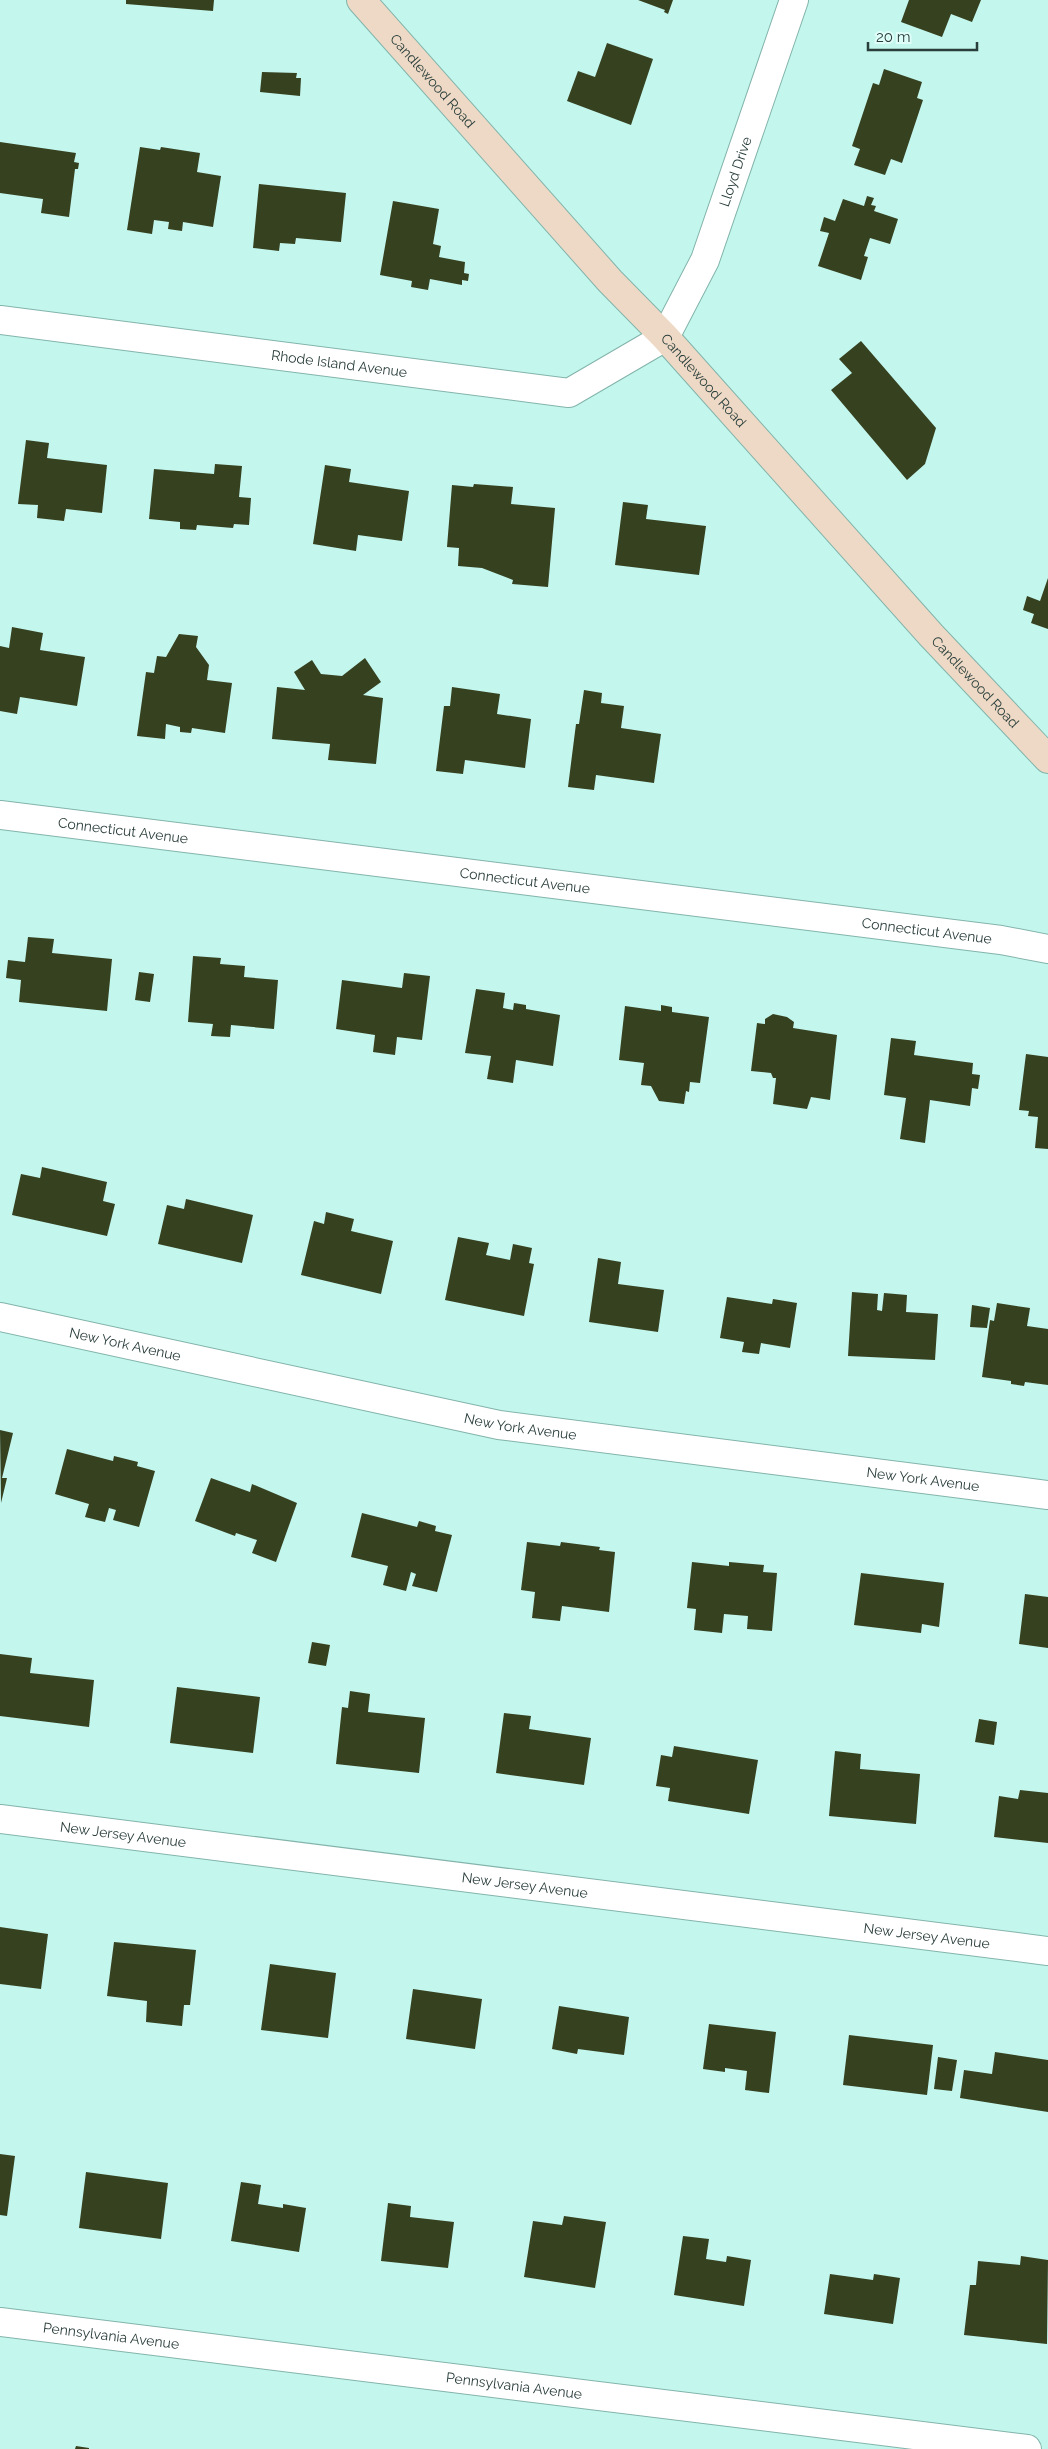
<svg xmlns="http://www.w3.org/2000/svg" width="1048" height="2449" viewBox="0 0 1048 2449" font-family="Raleway,sans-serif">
	<rect width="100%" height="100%" fill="#c3f6ed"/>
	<!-- building -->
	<path fill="#364120" d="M126 0H214L213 11 126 4Z
		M638 0H673L668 14 664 12 665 10Z
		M909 0H981L972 22 951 14 942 37 901 22Z
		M607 43 653 59 631 125 567 101 578 71 595 77Z
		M884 69 922 82 917 98 923 100 902 163 891 159 885 175 854 165 860 149 852 146 873 83 879 85Z
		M262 72 297 73 296 78H301L300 96 260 92Z
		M0 142 76 153 74 162 79 163 78 169H75L69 217 41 213 43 199 0 193Z
		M140 147 160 150 161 147 200 153 197 172 221 176 213 227 183 222 182 231 168 229 169 222 154 220 152 234 127 230Z
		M259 184 346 193 341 242 296 238 295 244 280 243 279 251 253 248Z
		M867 196 874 198 871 205 876 206 874 211 898 219 890 244 870 238 864 256 868 257 861 280 818 266 829 233 820 231 824 217 835 221 843 199 864 206Z
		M393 201 439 209 433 244 441 246 439 257 465 262 464 273 469 274 468 281 462 280V285L430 279 428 290 411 287 412 281 380 275Z
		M861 341 936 428 925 464 907 480 831 390 852 373 839 359Z
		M26 440 49 443 47 458 107 465 102 513 66 509 64 521 37 518 38 505 18 504Z
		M215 464 242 466 239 497 251 498 249 525 234 524 233 528 197 525 196 530 180 529V522L149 519 154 469 214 474Z
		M325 465 351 469 349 482 409 491 402 541 358 535 356 551 313 544Z
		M474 484 513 487 511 504 555 508 548 587 512 584 513 580 482 568 458 566 459 548 447 547 452 485 473 487Z
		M623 502 648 505 646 519 706 526 699 575 615 565Z
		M1048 578V629L1031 623 1034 614 1023 610 1027 596 1040 601Z
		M12 627 43 633 40 650 85 657 77 706 20 697 17 714 0 711V646L9 648Z
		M179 634 198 636 196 647 209 665 207 680 232 683 225 733 192 728 191 733 180 732V727L166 724 165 739 137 736 146 672 154 673 157 656 166 657Z
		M365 658 381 682 363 695 383 698 376 764 328 760 330 744 272 739 277 687 305 690 294 672 312 660 321 674 342 676Z
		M452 687 500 694 497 714 531 719 525 768 465 760 463 774 436 771 444 706H450Z
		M584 690 602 693 601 703 624 706 621 728 661 734 654 783 596 775 594 790 568 787 576 724H579Z
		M28 937 54 939 52 953 112 959 107 1011 19 1002 21 980 6 978 8 960 25 962Z
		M193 956 221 958 220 964 245 966 244 977 278 980 274 1029 231 1025 230 1037 211 1036 213 1024 188 1022Z
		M139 972 154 974 150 1002 135 1000Z
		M404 973 430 976 422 1040 397 1037 395 1055 373 1052 375 1035 336 1029 342 980 402 988Z
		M476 989 505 993 503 1008 513 1010 514 1003 526 1005V1009L560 1015 553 1066 516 1060 513 1083 487 1079 491 1056 465 1053Z
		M661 1005 672 1007V1012L709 1017 700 1083 690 1082 689 1092 686 1091 684 1104 659 1101 651 1086 641 1085 644 1063 619 1060 625 1006 661 1011Z
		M773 1014 787 1017 794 1022 793 1028 837 1035 830 1100 811 1097 807 1109 773 1104 776 1078H773L771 1073 751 1071 757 1023 765 1024V1019Z
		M891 1038 916 1041 914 1055 973 1063 972 1074 980 1075 978 1089 972 1088 970 1106 930 1100 925 1143 900 1139 906 1098 884 1095Z
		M1026 1054 1048 1057V1149L1035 1148 1038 1117 1028 1116 1029 1111 1019 1110Z
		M42 1167 107 1182 103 1201 115 1204 107 1236 12 1215 21 1174 40 1178Z
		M186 1199 253 1215 242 1263 158 1244 167 1205 184 1209Z
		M326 1212 354 1219 351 1231 393 1241 381 1294 301 1275 314 1221 324 1224Z
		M458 1237 489 1243 486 1255 510 1260 513 1244 532 1248 529 1263 534 1264 524 1316 445 1300Z
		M598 1258 621 1262 618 1284 664 1290 658 1332 589 1322Z
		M852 1292 878 1294 877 1310 882 1311 884 1293 907 1295 906 1312 938 1314 935 1360 848 1356Z
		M727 1297 772 1304 773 1299 797 1303 790 1348 761 1343 759 1354 742 1352 744 1342 720 1338Z
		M997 1303 1030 1308 1027 1326 1048 1329V1385L1025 1382 1024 1386 1011 1384V1381L982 1377 990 1320 994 1321Z
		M972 1305 990 1308 987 1328 970 1327Z
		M0 1430 13 1433 2 1478H7L1 1503Z
		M67 1449 113 1461 114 1456 138 1462 137 1466 155 1471 139 1527 113 1520 116 1510 109 1508 105 1522 85 1517 89 1504 55 1494Z
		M211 1478 250 1492 252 1484 297 1503 276 1562 252 1553 257 1540 236 1533 235 1536 195 1521Z
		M362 1513 417 1527 419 1521 436 1526 435 1531 452 1535 437 1592 412 1586 416 1574 411 1572 406 1591 383 1585 388 1566 351 1557Z
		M527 1542 560 1546 561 1542 600 1547 599 1550 615 1552 609 1612 562 1606 560 1621 532 1618 535 1592 521 1590Z
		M692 1562 729 1566V1562L764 1565 763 1572 777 1573 772 1631 747 1629 748 1616 724 1614 722 1633 694 1630 696 1609 687 1608Z
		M861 1573 944 1583 939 1627 922 1624 921 1633 854 1625Z
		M1025 1594 1048 1597V1648L1019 1644Z
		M312 1642 330 1645 326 1666 308 1663Z
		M0 1654 32 1658 30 1673 94 1680 89 1727 0 1716Z
		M177 1687 260 1697 253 1753 170 1743Z
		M350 1691 370 1694 368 1712 425 1718 419 1773 336 1764 342 1707 348 1708Z
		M504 1713 531 1716 529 1729 591 1738 584 1785 496 1773Z
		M979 1719 997 1722 994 1745 975 1742Z
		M674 1746 758 1760 749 1814 668 1801 670 1788 656 1786 661 1755 672 1757Z
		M835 1751 861 1754 860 1769 920 1774 916 1824 829 1816Z
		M1020 1790 1048 1793V1843L994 1837 999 1796 1018 1799Z
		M0 1927 48 1934 41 1989 0 1984Z
		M114 1942 196 1950 190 2005H184L182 2026 146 2022 147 2001 107 1996Z
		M270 1964 336 1973 328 2038 261 2030Z
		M413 1989 482 1999 475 2049 406 2039Z
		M559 2006 629 2017 624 2055 578 2049 577 2054 552 2049Z
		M709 2024 776 2032 769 2093 745 2090 747 2071 725 2068V2072L703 2069Z
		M849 2035 933 2045 927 2095 843 2085Z
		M995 2052 1048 2060V2112L960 2098 964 2070 992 2074Z
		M938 2057 957 2060 952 2091 934 2089Z
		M0 2154 15 2156 7 2216 0 2215Z
		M86 2172 168 2183 161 2239 79 2228Z
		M241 2182 261 2185 258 2204 283 2208V2204L306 2208 299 2252 231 2241Z
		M388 2203 411 2206 410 2217 454 2222 448 2268 381 2261Z
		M564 2216 606 2222 595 2288 524 2277 533 2221 562 2225Z
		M683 2236 709 2239 706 2259 726 2262 727 2256 751 2260 744 2306 674 2295Z
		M1021 2256 1048 2260 1047 2344 964 2335 970 2285H976L978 2261 1020 2265Z
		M830 2274 873 2280 874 2274 900 2278 893 2324 824 2314Z
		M76 2446 89 2448V2449H75Z"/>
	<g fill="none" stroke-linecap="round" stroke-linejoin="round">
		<defs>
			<g id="street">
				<path id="s1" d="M0 320 569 393 665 337 705 260 794 0"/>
				<path id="s2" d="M0 815 1001 940 1048 949"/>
				<path id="s3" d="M0 1317 499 1425 1048 1495"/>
				<path id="s4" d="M0 1819 1048 1951"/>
				<path id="s5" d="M0 2322 1027 2449"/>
			</g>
			<g id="secondary">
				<path id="s6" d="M361 0 610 281 665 337 931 635 1048 759"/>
			</g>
		</defs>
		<!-- street casing -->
		<use href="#street" stroke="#83b4ab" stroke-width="30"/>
		<!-- secondary casing -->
		<use href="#secondary" stroke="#83b4ab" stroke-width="30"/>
		<!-- street -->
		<use href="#street" stroke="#fff" stroke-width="28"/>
		<!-- secondary -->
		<use href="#secondary" stroke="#edd9c5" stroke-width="28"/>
	</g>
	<g text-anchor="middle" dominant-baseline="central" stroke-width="5" stroke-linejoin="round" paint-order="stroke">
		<!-- street labels -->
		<g font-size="14" fill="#2a3e3b" stroke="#e0fef9">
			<text stroke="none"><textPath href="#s6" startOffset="108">Candlewood Road</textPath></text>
			<text stroke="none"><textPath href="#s1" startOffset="865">Lloyd Drive</textPath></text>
			<text stroke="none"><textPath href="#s1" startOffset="342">Rhode Island Avenue</textPath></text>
			<text stroke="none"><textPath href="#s6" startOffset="512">Candlewood Road</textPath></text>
			<text stroke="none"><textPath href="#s6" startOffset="918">Candlewood Road</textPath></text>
			<text stroke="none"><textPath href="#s2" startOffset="124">Connecticut Avenue</textPath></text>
			<text stroke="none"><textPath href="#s2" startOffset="529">Connecticut Avenue</textPath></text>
			<text stroke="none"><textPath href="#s2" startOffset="934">Connecticut Avenue</textPath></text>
			<text stroke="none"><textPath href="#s3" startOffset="128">New York Avenue</textPath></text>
			<text stroke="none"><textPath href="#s3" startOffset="532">New York Avenue</textPath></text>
			<text stroke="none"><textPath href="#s3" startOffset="938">New York Avenue</textPath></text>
			<text stroke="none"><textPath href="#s4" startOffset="124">New Jersey Avenue</textPath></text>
			<text stroke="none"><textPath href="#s4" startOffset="529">New Jersey Avenue</textPath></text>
			<text stroke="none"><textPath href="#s4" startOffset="934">New Jersey Avenue</textPath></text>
			<text stroke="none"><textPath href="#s5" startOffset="112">Pennsylvania Avenue</textPath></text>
			<text stroke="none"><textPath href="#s5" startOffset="518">Pennsylvania Avenue</textPath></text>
		</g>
	</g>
	<!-- scale -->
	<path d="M868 42v8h109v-8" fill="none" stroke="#2a3e3b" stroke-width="2.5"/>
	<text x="876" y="42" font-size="15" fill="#2a3e3b" stroke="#e0fef9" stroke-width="4" paint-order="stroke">20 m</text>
</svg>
